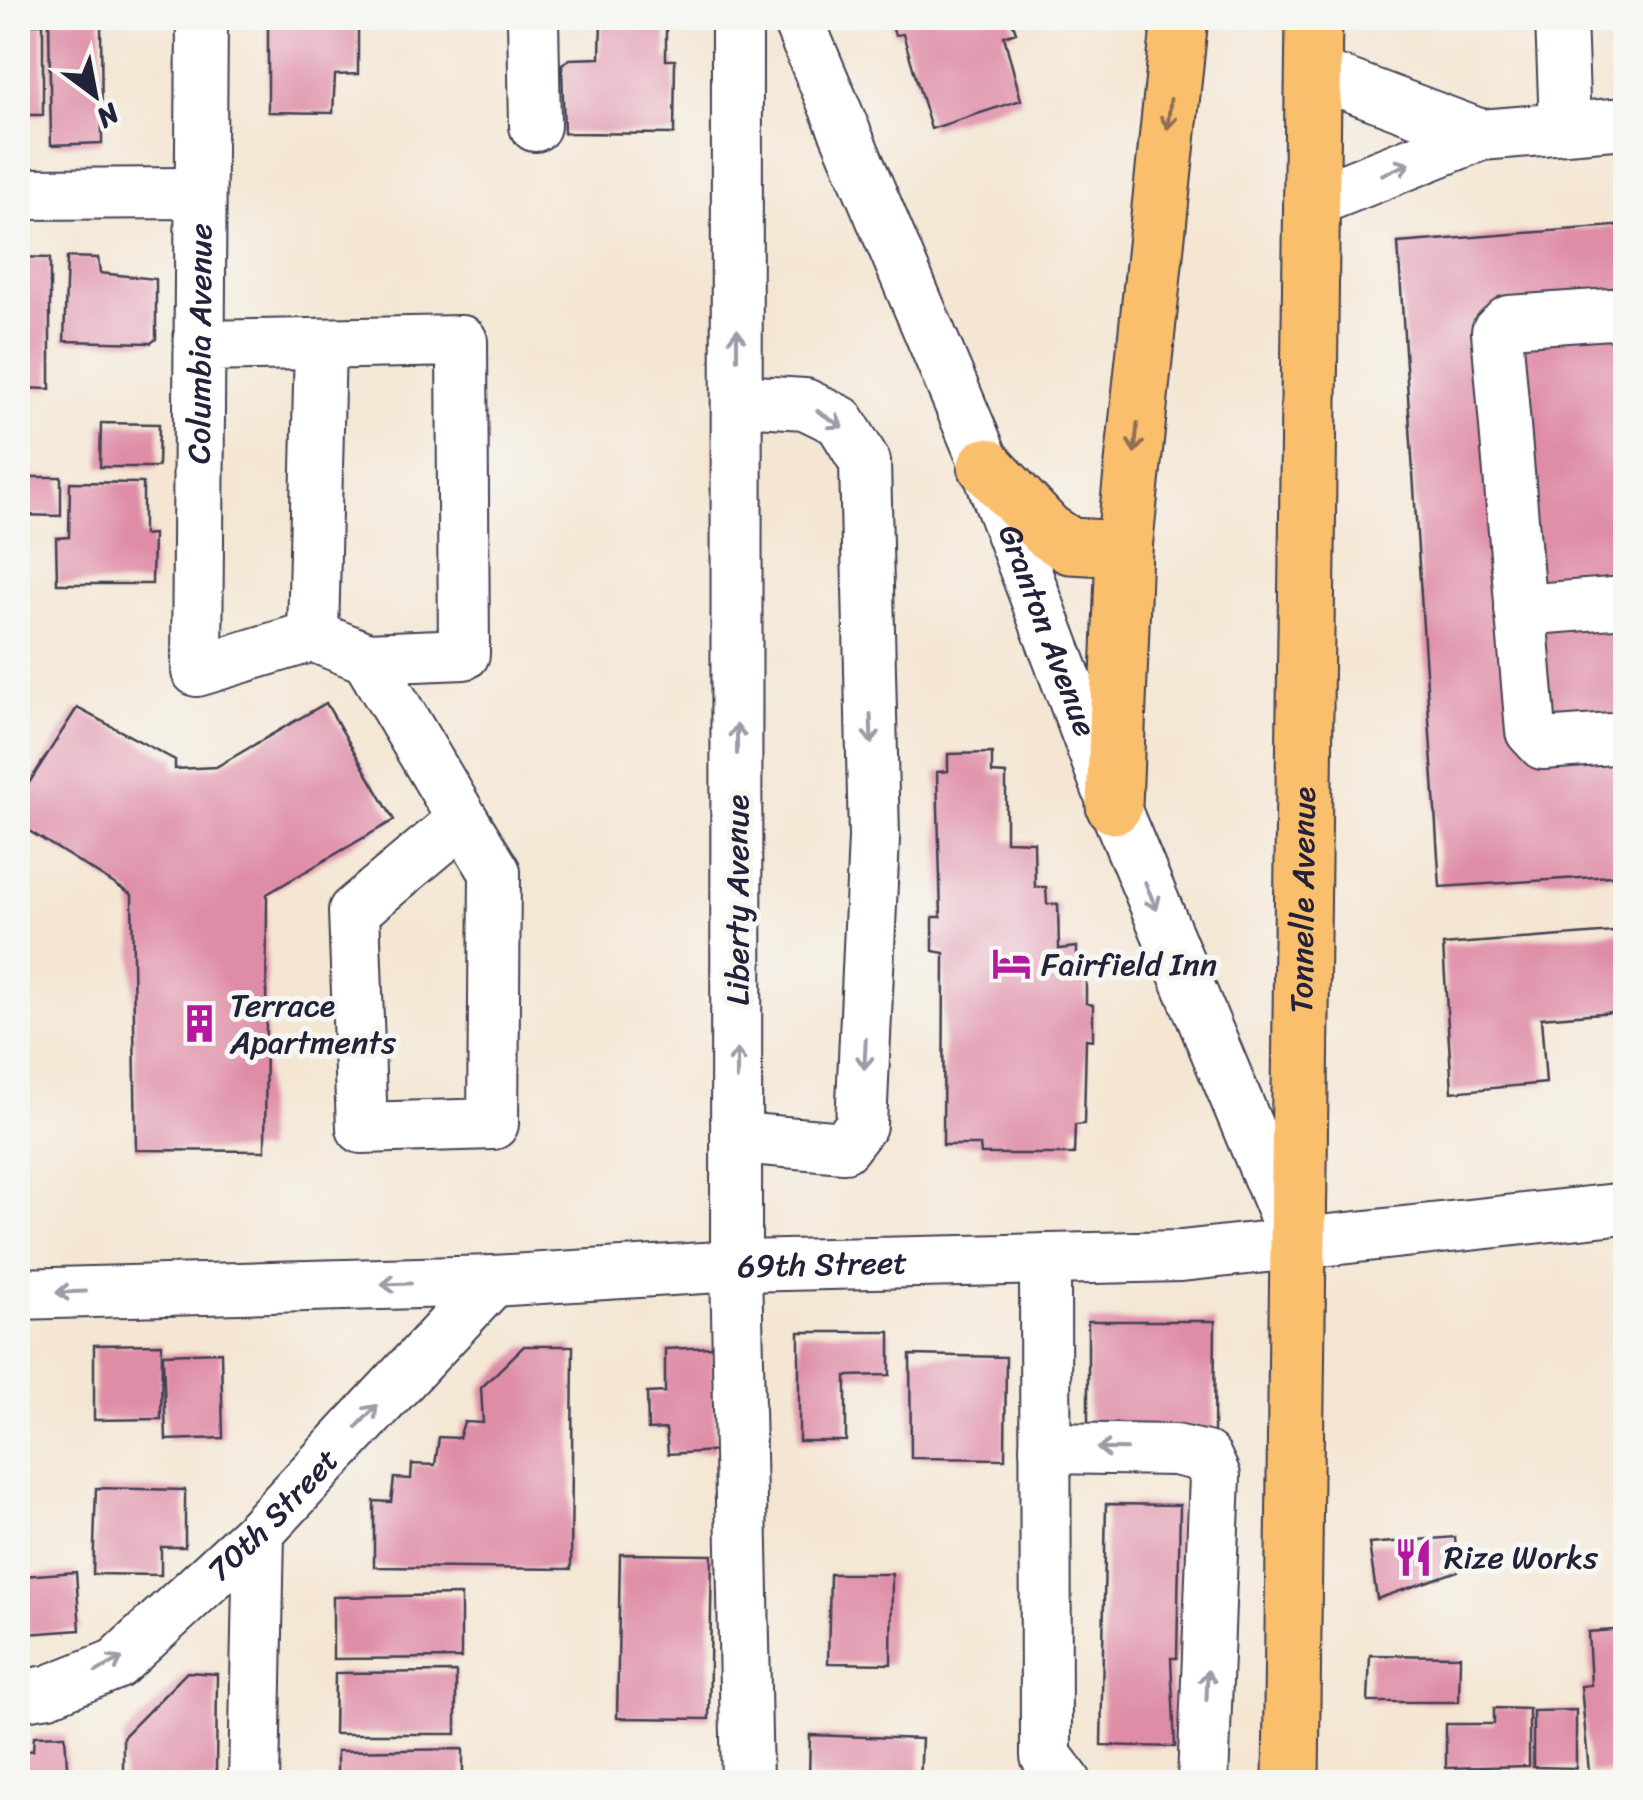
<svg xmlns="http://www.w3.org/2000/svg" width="1643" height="1800" viewBox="0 0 1643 1800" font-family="Sriracha,sans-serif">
	<rect width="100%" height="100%" fill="#f6f6f2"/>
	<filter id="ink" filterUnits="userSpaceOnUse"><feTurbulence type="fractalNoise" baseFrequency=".01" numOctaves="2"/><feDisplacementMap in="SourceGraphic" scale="20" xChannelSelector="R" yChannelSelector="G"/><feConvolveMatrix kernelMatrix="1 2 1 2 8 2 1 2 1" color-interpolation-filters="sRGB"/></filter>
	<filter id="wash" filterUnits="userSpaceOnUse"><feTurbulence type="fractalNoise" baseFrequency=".0048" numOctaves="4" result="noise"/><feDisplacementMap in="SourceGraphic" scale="40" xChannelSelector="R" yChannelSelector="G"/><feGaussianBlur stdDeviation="2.25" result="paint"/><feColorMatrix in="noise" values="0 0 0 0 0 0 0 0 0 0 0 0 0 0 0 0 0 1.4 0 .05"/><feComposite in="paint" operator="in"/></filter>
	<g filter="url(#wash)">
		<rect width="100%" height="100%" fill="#f4e6d3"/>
		<g id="blocks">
			<!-- building -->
			<path fill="#df8da7" d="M49 18H101L102 143 51 145Z
				M601 18H676L675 26 666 27V60H675L674 134 564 133 562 64 570 59 600 58Z
				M889 18H1011L1016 32 1004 36 1021 100 931 129 903 34 895 35Z
				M358 21V74L335 75 333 113 268 112V23Z
				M18 24H43V115H18Z
				M1626 225V875L1440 887 1398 243Z
				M18 257 50 258V389L18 388Z
				M67 257 98 258 100 273 156 279V339L151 343 64 341Z
				M101 423 159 424 158 467H100Z
				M19 477H61V516L18 515Z
				M70 482 143 483V535L153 534 152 584H57L56 538 69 537Z
				M326 703 394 820 267 894 265 1151 136 1150 132 895 18 824V800L77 708 175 760V769L216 767Z
				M992 753V773L1006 774V841L1034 842 1035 887H1046L1047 904H1058L1059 949 1077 947V975L1086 976V1003L1093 1005V1040L1086 1039 1084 1124 1075 1125 1074 1154H981L980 1145H943L944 953 933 951V917H941L937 772 948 771V754Z
				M1626 931V1011L1541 1018 1546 1083 1452 1092 1443 945Z
				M1088 1321H1215L1214 1432 1088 1433Z
				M799 1332H890V1375L846 1376V1441H799Z
				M162 1344 161 1419 94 1420V1345Z
				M524 1346H573L571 1569 374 1567V1501L391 1502 394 1478 411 1479 412 1464 435 1465 439 1437 459 1438 464 1422 483 1423 481 1388Z
				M713 1347 715 1451 668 1454 666 1429 648 1430 647 1393 665 1392V1349Z
				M221 1352 223 1438 166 1440 163 1354Z
				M910 1355 1006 1357 1005 1459 911 1458Z
				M1621 1366H1626V1463H1621Z
				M96 1488 185 1490V1547H161V1575L93 1574Z
				M1106 1504 1180 1505 1177 1658H1171L1175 1747 1101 1745Z
				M1455 1537 1458 1571 1377 1599 1369 1544Z
				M620 1554 712 1555 709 1719 617 1718Z
				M76 1572 80 1630 27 1634 23 1576Z
				M830 1574H892L891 1664 828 1663Z
				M461 1595V1658L333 1659V1597Z
				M1626 1629V1773L1589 1772 1581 1686 1591 1685 1588 1632Z
				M1370 1655 1460 1656 1459 1702H1368Z
				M187 1672 217 1674 216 1782H123V1737Z
				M456 1672V1734H334L335 1673Z
				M1494 1708 1529 1709V1766L1446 1768V1724H1494Z
				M1576 1710V1768L1533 1767V1711Z
				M65 1735 68 1782H20L19 1750 33 1751 34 1736Z
				M810 1735 922 1739 920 1782 809 1778Z
				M463 1749V1782H337V1751Z"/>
		</g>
	</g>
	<g filter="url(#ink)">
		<use href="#blocks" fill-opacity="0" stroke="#423f52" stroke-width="2.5"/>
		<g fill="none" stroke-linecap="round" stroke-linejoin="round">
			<defs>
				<g id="minor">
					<path d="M533 18 535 126"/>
					<path d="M737 18 736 1266 747 1782"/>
					<path id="s1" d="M797 18 986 466 1114 806 1296 1243"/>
					<path d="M1561 18 1565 127"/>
					<path d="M1314 72 1481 135"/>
					<path d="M18 194 200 193"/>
					<path d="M1312 202 1481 135 1626 123"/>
					<path d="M1626 313 1509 321 1497 332 1531 731 1543 744 1626 738"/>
					<path id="s2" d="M201 346 462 341 464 654 367 658 313 636 197 671 202 18"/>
					<path d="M1520 610 1626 602"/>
					<path d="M313 636 320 344"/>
					<path d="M367 658 463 820 354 911 362 1128 493 1124 495 872 463 820"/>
					<path d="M737 1138 844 1147 861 1125 874 838 865 462 840 421 805 404 737 400"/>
					<path d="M1045 1259 1046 1756 1066 1782"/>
					<path id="s3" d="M18 1294 493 1281 736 1266 1181 1256 1626 1208"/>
					<path d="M1045 1448 1175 1450 1206 1457 1215 1476 1203 1782"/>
					<path id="s4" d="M18 1696 48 1691 116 1664 259 1532 493 1281"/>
					<path d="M254 1782 259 1532"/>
				</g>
				<g id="major">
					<path d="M986 466 1047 531 1070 546 1124 549"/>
					<path d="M1114 806 1124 549 1180 18"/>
					<path id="s5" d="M1291 1782 1314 18"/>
				</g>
			</defs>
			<!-- minor casing -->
			<use href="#minor" stroke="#423f52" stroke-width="54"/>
			<!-- major casing -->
			<use href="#major" stroke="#423f52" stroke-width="59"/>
			<!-- minor -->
			<use href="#minor" stroke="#fff" stroke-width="50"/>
			<!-- major -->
			<use href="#major" stroke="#f9bf6d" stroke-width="55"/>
		</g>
		<!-- one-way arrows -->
		<defs><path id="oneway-shaft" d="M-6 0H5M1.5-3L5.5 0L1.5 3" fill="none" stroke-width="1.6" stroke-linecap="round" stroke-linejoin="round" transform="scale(2.5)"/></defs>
		<g stroke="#8e7054">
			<use href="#oneway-shaft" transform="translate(1169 114) rotate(96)"/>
			<use href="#oneway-shaft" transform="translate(1136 438) rotate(96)"/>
		</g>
		<g stroke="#9c9ca7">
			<use href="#oneway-shaft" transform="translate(1396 169) rotate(-22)"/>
			<use href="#oneway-shaft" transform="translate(737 344) rotate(-90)"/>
			<use href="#oneway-shaft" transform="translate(830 419) rotate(33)"/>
			<use href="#oneway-shaft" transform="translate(871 729) rotate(88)"/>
			<use href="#oneway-shaft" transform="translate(737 739) rotate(-90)"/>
			<use href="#oneway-shaft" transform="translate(1151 896) rotate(67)"/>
			<use href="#oneway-shaft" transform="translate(865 1054) rotate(93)"/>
			<use href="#oneway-shaft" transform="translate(737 1064) rotate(-90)"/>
			<use href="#oneway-shaft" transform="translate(396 1284) rotate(178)"/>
			<use href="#oneway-shaft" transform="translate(71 1292) rotate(178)"/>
			<use href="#oneway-shaft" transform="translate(367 1416) rotate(-47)"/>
			<use href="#oneway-shaft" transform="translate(1112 1449) rotate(-179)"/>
			<use href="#oneway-shaft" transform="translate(109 1665) rotate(-28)"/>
			<use href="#oneway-shaft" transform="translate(1207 1685) rotate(-88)"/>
		</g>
	</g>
	<!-- icons -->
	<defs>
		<symbol id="hotel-bare" viewBox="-9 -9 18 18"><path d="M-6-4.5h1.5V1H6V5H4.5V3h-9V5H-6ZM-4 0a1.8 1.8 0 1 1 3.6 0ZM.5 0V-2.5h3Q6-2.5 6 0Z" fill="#b5179e" stroke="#f6f6f2" stroke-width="2.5" paint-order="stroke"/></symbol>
		<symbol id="building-bare" viewBox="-9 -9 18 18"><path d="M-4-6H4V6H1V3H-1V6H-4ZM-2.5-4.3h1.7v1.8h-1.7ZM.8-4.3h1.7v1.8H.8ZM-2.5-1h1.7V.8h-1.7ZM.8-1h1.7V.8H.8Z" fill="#b5179e" stroke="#f6f6f2" stroke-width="2.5" paint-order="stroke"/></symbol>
		<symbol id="restaurant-bare" viewBox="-9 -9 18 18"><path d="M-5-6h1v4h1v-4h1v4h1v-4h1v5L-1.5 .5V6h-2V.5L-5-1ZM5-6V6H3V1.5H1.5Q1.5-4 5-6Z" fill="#b5179e" stroke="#f6f6f2" stroke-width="2.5" paint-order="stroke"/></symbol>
	</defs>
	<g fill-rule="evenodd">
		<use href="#hotel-bare" x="984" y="936" width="55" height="55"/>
		<use href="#building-bare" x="172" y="996" width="55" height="55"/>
		<use href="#restaurant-bare" x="1386" y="1530" width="55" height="55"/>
	</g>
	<g text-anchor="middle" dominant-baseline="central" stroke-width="10" stroke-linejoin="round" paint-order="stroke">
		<!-- street labels -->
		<g font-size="32" fill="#22223b" stroke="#f6f6f2">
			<text stroke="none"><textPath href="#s2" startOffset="1178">Columbia Avenue</textPath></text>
			<text stroke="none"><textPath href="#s1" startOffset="662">Granton Avenue</textPath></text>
			<text transform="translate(737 900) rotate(-90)">Liberty Avenue</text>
			<text stroke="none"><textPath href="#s5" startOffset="882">Tonnelle Avenue</textPath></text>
			<text stroke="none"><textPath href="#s3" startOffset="805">69th Street</textPath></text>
			<text stroke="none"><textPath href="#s4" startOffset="320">70th Street</textPath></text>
		</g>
		<!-- poi labels -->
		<g font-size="32" fill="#22223b" stroke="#f6f6f2" text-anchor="start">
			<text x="1041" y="964">Fairfield Inn</text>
			<text x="230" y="1005">Terrace<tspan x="230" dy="37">Apartments</tspan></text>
			<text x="1444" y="1557">Rize Works</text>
		</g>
	</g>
	<!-- margin -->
	<rect width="1643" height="1800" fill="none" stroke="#f6f6f2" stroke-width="60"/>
	<!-- north arrow -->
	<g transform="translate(95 95) rotate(148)" stroke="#f6f6f2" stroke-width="8" paint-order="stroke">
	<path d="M0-8L18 38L0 25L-18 38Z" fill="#22223b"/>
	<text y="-15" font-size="28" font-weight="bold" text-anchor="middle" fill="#22223b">N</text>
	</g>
</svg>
